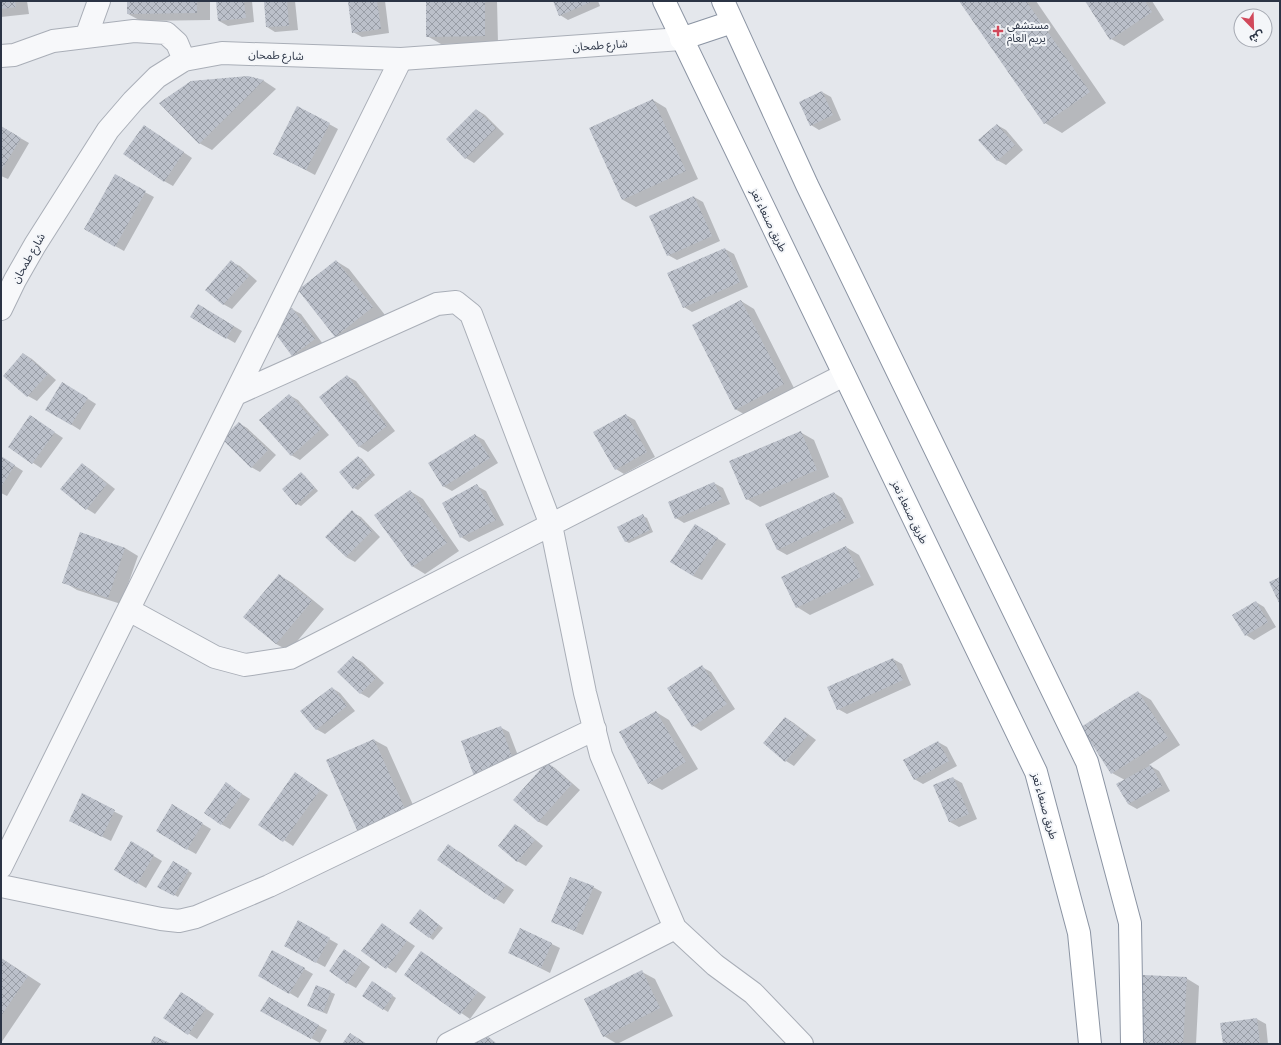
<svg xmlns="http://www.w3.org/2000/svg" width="1281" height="1045" viewBox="0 0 1281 1045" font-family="'PT Sans Narrow','Noto Sans Arabic',sans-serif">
	<defs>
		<pattern id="building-cross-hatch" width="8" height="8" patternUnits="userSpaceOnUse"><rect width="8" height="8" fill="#bbc0ca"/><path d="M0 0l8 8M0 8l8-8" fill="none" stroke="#989da6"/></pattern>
	</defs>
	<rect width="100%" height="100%" fill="#e4e7ec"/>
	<!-- shadow -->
	<path fill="#0003" d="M1 1H27L29 14 1 17Z
		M128 1H210V20L141 21 128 14Z
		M217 1H252L254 22 228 26 219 21Z
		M265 1H295L298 30 275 32 267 27Z
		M349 1H385L389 33 362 37 353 32Z
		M427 1H497L498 43 441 44 427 36Z
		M554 1H598L600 6 568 20 560 15Z
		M960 1H1036L1106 103 1062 133 1045 123Z
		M1086 1H1152L1164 20 1124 46 1111 39Z
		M248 77 264 81 276 89 212 150 199 143Z
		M822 92 831 97 841 120 819 130 811 125Z
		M653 100 666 108 698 179 636 207 623 200Z
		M477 110 485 115 504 134 474 163 466 158Z
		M329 124 338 129 315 175 283 158Z
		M997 125 1006 130 1023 150 1006 165 997 160Z
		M1 127 29 143 8 179 1 176Z
		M152 131 192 158 173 186 164 181Z
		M115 176 154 197 124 251 85 229Z
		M694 197 703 202 720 241 677 260 668 255Z
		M725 249 734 254 748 287 692 312 684 307Z
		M336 261 349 269 385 315 349 344 336 336Z
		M231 262 240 266 257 281 232 309 223 304Z
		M741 301 754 309 796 392 749 417 735 409Z
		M199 305 242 331 235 343 191 317Z
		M292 309 301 314 323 344 302 360 293 355 271 325Z
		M24 354 32 359 56 380 37 401 28 396 5 376Z
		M347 376 356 381 395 431 368 452 360 447 321 397Z
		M71 388 96 404 80 430 46 409Z
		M289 395 298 400 329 435 300 460 291 455Z
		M626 415 635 420 655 457 624 474 616 469Z
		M39 422 63 438 41 468 9 447Z
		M239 423 247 428 276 455 260 472 251 467Z
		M800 432 814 440 829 477 760 507 747 499Z
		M475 435 484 440 498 463 452 491 443 486Z
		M1 457 23 471 7 496 1 493Z
		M358 457 362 459 375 475 358 490 354 488Z
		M82 464 90 469 115 489 95 514 87 509 62 489Z
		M301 473 305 476 318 491 301 506 297 504Z
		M714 483 723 488 730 504 684 523 676 518Z
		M477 486 486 491 504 525 469 542 461 537Z
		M410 491 423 499 459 551 425 574 412 566Z
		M834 493 842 498 854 523 787 555 778 550 766 525Z
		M352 512 361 517 380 537 355 562 346 557Z
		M643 516 647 518 653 532 629 543 625 541Z
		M704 530 726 544 702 580 693 576Z
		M81 534 125 548 138 556 121 604 77 590 64 582Z
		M846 547 859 555 874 585 810 615 797 607Z
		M279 575 292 583 324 609 289 651 276 644 244 617Z
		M1256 602 1264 607 1276 627 1254 640 1246 635Z
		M353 657 362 662 384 683 369 698 360 693Z
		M893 659 902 664 911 685 847 714 838 709Z
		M702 667 711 672 735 709 701 731 693 726Z
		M332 688 340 693 355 711 325 734 316 729Z
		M1138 692 1151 700 1180 745 1149 765 1159 771 1170 791 1137 809 1128 804 1125 780 1112 773Z
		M656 712 669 720 698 769 662 790 649 783Z
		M786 718 794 723 816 740 794 766 786 761 765 743Z
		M500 727 509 732 522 766 462 741Z
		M374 740 387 747 418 816 371 837 358 830Z
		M938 742 947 747 957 766 923 784 914 779Z
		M547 763 555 768 580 790 547 826 539 822 514 800Z
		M953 778 962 783 977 819 959 827 950 822 935 786Z
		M304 779 328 795 293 846 260 824Z
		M226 784 250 799 230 829 221 824Z
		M82 795 123 816 111 841 78 825Z
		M181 811 211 829 196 854 187 849Z
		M516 825 524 830 543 846 526 866 517 861Z
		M132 843 162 861 146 888 115 870Z
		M457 850 514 890 504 904 496 899Z
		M173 862 192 873 178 897 159 886Z
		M593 887 602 892 583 935 552 921Z
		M424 913 443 928 433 940 429 937Z
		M299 922 338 944 325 967 285 946Z
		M382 924 415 946 396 973 363 951Z
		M521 929 560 948 550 973 510 953Z
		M273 951 313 974 298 998 259 975Z
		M421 952 486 997 470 1019 405 974Z
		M353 955 370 967 356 988 347 983Z
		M1 958 41 984 1 1043Z
		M642 972 655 979 673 1016 617 1044 604 1036Z
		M1186 978 1199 986 1196 1044H1141Z
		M376 985 396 998 388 1012 363 996Z
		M316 986 335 994 327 1014 312 1008Z
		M190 998 214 1014 197 1039 165 1018Z
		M269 998 327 1030 320 1043 262 1011Z
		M1257 1019 1266 1024 1268 1044H1224Z"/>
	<!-- building -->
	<path fill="url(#building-cross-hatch)" d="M1 1H15L16 7 1 9Z
		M127 1H197V13L127 14Z
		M216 1H244L246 18 218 21Z
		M264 1H287L289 26 266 27Z
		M348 1H377L381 29 352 33Z
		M426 1H485V36L426 37Z
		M553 1H593L559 16Z
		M959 1H1026L1090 92 1044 124Z
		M1085 1H1145L1152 12 1110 40Z
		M248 76 264 80 199 144 159 103 191 81Z
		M822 91 833 115 810 126 799 102Z
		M653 99 686 171 622 200 589 128Z
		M297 106 330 123 306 170 273 154Z
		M476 109 496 128 465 159 446 139Z
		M997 124 1015 145 997 161 978 140Z
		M144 125 184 152 164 182 123 154Z
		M1 126 21 138 1 171Z
		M115 174 146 191 115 247 84 229Z
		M694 196 712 236 667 256 649 216Z
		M725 248 740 282 683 308 667 273Z
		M231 260 249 276 223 305 205 290Z
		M336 260 373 307 335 337 298 290Z
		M741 300 784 384 735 410 692 325Z
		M198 304 234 326 226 339 190 317Z
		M292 308 315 339 292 356 269 325Z
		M23 353 48 374 27 397 3 376Z
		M347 375 387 426 359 447 319 397Z
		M62 382 88 398 71 425 45 410Z
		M289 394 321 429 291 456 259 420Z
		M626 414 647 452 615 470 593 432Z
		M30 415 55 432 32 464 8 447Z
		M239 422 268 450 251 468 222 439Z
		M801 431 817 470 746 500 729 461Z
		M475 434 490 458 443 487 428 463Z
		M1 456 15 465 1 487Z
		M358 456 372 473 353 489 339 472Z
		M82 463 107 484 86 510 60 489Z
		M301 472 315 488 296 505 282 489Z
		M714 482 722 499 675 519 668 502Z
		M477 484 496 520 460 538 442 503Z
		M410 490 447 543 412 567 374 515Z
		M834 492 846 518 777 550 765 524Z
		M352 510 372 531 346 557 325 537Z
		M643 514 650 530 625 542 617 527Z
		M695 524 718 538 693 576 670 562Z
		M80 532 125 548 108 598 62 583Z
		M846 546 861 577 796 608 781 577Z
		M279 574 312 601 276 644 243 617Z
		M1280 577V605L1269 582Z
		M1256 601 1268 622 1245 636 1232 615Z
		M353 656 376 678 360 694 337 672Z
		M893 658 903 680 837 710 827 687Z
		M702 665 727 704 692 727 667 688Z
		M332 687 347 706 316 730 300 711Z
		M1138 691 1168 738 1111 774 1081 727Z
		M656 711 686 762 648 784 619 732Z
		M785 717 808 735 785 762 763 743Z
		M501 726 514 762 474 776 461 741Z
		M374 739 405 809 357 830 326 760Z
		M938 741 949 761 914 780 903 760Z
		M547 762 572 784 538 822 513 800Z
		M1151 765 1162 786 1128 804 1116 784Z
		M295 772 320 790 283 842 258 825Z
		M953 777 969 814 949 822 933 785Z
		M226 782 242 794 221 825 204 813Z
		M82 793 115 810 102 837 69 821Z
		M172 804 203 823 187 850 156 831Z
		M515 824 535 840 517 862 498 846Z
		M131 841 154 855 137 884 114 870Z
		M448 844 506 885 495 900 437 860Z
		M173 861 189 870 174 896 157 887Z
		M570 877 594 886 575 931 551 922Z
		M420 909 439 925 429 938 409 923Z
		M298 920 330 938 316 963 284 946Z
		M382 923 407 941 386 969 361 951Z
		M520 928 552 943 541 968 508 953Z
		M344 949 362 961 347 984 329 971Z
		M272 950 305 968 289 994 258 976Z
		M421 951 478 992 460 1015 404 975Z
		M1 958 28 976 1 1016Z
		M642 970 660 1008 603 1037 584 999Z
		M1143 975 1187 977 1183 1044H1140Z
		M372 981 393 995 383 1010 362 996Z
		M316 985 331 991 323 1012 307 1006Z
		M181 992 206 1008 188 1035 163 1018Z
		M269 997 319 1025 311 1039 260 1011Z
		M1257 1018 1260 1044H1223L1220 1023Z
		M350 1033 367 1044H342Z
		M484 1033 497 1044H475Z
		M154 1036 172 1044H150Z"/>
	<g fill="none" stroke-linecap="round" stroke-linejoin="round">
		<defs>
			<path id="minor" d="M86 37 99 1
				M1 56 14 55 53 41 134 31 166 33 177 43 184 60
				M236 394 437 304 456 302 471 314 551 525 585 693 601 755 675 928 715 965 753 993 802 1044
				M129 610 215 657 245 665 290 658 844 375
				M1 867 401 59
				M1 886 161 919 179 921 196 917 269 886 595 729
				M448 1044 675 928"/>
			<path id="tertiary" d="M1 309 15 280 35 245 108 130 133 101 157 77 184 60 222 53 401 59 681 39"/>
			<path id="trunk" d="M664 1 1036 772 1079 933 1090 1044
				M723 1 807 185 1087 762 1130 923 1132 1044
				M681 39 732 22"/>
		</defs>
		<!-- minor casing -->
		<use href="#minor" stroke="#a9aeb7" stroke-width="24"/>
		<!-- tertiary casing -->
		<use href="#tertiary" stroke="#a9aeb7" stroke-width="24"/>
		<!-- trunk casing -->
		<use href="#trunk" stroke="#8b94a3" stroke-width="24"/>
		<!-- minor -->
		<use href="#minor" stroke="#f7f8fa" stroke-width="22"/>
		<!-- tertiary -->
		<use href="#tertiary" stroke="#f7f8fa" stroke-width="22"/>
		<!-- trunk -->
		<use href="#trunk" stroke="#fff" stroke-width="22"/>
	</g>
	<!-- markers -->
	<path fill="#d1495b" stroke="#f4f6f9" stroke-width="1.5" d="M996 25h4v4h4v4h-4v4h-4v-4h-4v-4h4z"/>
	<g text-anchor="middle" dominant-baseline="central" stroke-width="4" stroke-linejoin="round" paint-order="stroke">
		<!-- poi labels -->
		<g font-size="11" fill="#2b3445" stroke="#f4f6f9" text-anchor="start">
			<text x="1007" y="25">مستشفى<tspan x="1007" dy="13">يريم العام</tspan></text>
		</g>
		<!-- street labels -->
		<g font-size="11" fill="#2b3445" stroke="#f4f6f9">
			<text transform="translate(600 45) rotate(-4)">شارع طمحان</text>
			<text transform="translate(276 55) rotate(2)">شارع طمحان</text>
			<text transform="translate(769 220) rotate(64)">طريق صنعاء تعز</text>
			<text transform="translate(28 258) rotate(-60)">شارع طمحان</text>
			<text transform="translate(910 512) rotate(64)">طريق صنعاء تعز</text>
			<text transform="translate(1045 806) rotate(74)">طريق صنعاء تعز</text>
		</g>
	</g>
	<!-- border -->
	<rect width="1281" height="1045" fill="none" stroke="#2b3445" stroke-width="4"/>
	<!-- north arrow -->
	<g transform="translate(1253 28) rotate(157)"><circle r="19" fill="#f4f6f9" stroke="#a4a8b1"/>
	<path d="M0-3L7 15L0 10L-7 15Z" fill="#d1495b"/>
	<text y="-6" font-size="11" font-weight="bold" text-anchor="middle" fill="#2b3445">ش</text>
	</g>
</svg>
